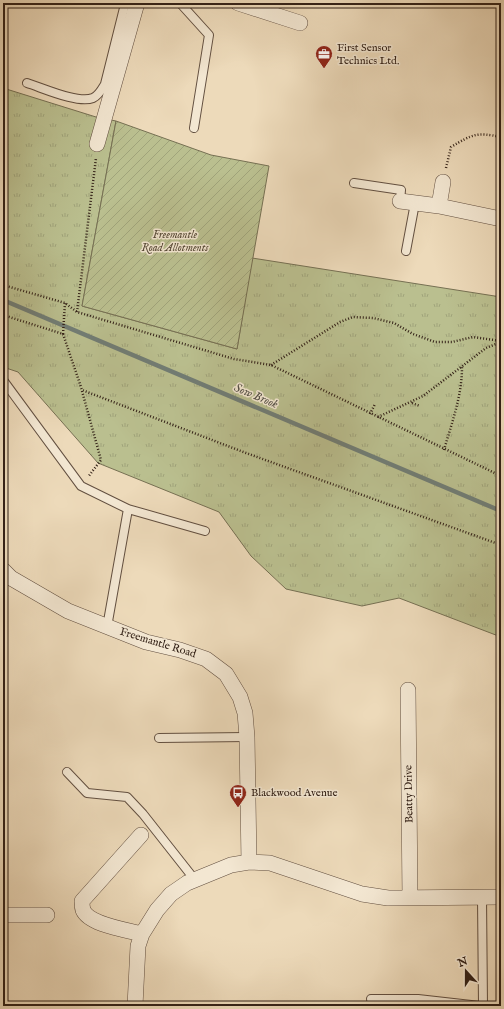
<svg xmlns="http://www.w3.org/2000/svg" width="504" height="1009" viewBox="0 0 504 1009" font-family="'IM FELL English',serif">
	<defs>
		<pattern id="grass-tufts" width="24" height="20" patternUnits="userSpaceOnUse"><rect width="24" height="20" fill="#babf8f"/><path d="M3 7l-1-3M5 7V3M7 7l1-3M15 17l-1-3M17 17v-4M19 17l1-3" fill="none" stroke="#a0a47b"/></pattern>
		<pattern id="garden-furrows" width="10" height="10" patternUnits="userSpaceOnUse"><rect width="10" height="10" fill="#babf8f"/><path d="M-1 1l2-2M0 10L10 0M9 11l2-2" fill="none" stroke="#a0a47b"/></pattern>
	</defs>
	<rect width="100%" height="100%" fill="#eddaba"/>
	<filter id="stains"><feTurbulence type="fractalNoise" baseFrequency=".005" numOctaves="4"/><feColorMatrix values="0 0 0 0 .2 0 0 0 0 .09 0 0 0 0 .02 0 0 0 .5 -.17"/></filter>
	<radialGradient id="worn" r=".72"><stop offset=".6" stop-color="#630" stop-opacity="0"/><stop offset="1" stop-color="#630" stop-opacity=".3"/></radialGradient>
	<!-- grass -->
	<path fill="url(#grass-tufts)" stroke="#767053" d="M3 88 96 117 116 121 82 306 237 349 252 258 501 297V637L399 598 362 606 286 589 251 556 219 512 98 463 18 372 3 367Z"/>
	<!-- garden -->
	<path fill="url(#garden-furrows)" stroke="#767053" d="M499 3H501V73H499Z
		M116 121 211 155 269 166 237 349 82 306Z"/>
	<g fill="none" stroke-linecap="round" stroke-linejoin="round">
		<!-- stream -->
		<path stroke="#717d75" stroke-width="4.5" d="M3 300 501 511"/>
		<defs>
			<path id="service" d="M180 3 209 35 194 128
				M27 83C43 88 78 104 93 98 99 95 102 89 105 84L124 8 123 3
				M354 183 401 190 400 201
				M406 251 415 203
				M3 380 81 486 128 509 205 531
				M107 627 128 509
				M159 738 247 737
				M67 772 87 793 127 797 143 814 195 880
				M482 897 483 1006
				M371 999H418L480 1006"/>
			<path id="minor" d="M238 3 300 23
				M97 144 137 3
				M400 201 439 206 501 219
				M439 206 443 182
				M3 570 11 578 68 611 146 642 180 650 206 659 226 674 240 697 245 713 247 737 249 862
				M408 690 410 898
				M141 835 82 901C82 903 82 907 83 910 89 925 128 930 142 934
				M3 915H47
				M135 1006 138 946 142 934 157 910 171 894 187 883 231 865 249 862 270 863 362 894 388 898 501 897"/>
		</defs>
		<!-- service casing -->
		<use href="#service" stroke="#624f40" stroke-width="10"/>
		<!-- minor casing -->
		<use href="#minor" stroke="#624f40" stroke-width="16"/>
		<!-- path -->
		<path stroke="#332117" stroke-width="2.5" stroke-dasharray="1 2" stroke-linecap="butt" d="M446 168 451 147C473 134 476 132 501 137
			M3 285 65 303 77 312 234 359 271 365 501 476
			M77 312 96 158
			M3 315 63 334 82 390 246 453 501 545
			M63 334 65 303
			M271 365 340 322 353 317 373 318 394 323 413 334 435 342H452L473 337 501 341
			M82 391 101 460 88 477
			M412 403 420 406
			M370 414 375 404
			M378 417 423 396 486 348 501 342
			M444 450C452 422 462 396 462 367"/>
		<!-- service -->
		<use href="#service" stroke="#f3e7d2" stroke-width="8"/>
		<!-- minor -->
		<use href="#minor" stroke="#f3e7d2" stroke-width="15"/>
	</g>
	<!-- icons -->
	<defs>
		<symbol id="office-pin" viewBox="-11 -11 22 30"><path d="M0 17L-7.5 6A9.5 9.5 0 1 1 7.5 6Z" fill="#8f2418" stroke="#f3e7d2"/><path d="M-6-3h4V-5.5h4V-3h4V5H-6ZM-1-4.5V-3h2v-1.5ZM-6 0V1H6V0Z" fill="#fff"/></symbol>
		<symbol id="bus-pin" viewBox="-11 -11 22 30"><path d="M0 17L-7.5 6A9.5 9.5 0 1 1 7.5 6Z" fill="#8f2418" stroke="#f3e7d2"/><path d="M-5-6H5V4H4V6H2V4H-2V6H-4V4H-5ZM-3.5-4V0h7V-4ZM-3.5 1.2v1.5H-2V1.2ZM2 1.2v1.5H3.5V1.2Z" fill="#fff"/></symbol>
	</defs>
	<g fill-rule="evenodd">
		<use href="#office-pin" x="314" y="44" width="20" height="27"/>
		<use href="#bus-pin" x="228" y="783" width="20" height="27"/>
	</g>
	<g text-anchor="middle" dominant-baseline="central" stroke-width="3" stroke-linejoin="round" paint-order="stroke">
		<!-- poi labels -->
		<g font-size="11" fill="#332117" stroke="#f3e7d2" text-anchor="start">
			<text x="337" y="48">First Sensor<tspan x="337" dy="13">Technics Ltd.</tspan></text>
			<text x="251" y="793">Blackwood Avenue</text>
		</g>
		<!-- park labels -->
		<g font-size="11" font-style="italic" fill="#554835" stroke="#f3e7d2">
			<text x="175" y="235">Freemantle<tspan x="175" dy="13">Road Allotments</tspan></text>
		</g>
		<!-- street labels -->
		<g font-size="11" fill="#332117" stroke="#f3e7d2">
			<text transform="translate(158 643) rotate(17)">Freemantle Road</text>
			<text transform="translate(409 794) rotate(-91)">Beatty Drive</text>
		</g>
		<!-- water labels -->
		<g font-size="12" font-style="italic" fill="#524f46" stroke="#f3e7d2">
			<text transform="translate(256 396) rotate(23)">Sow Brook</text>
		</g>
	</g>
	<!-- margin -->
	<rect width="504" height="1009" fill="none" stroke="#eddaba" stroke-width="16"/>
	<rect x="4" y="4" width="496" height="1001" fill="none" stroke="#332117" stroke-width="2"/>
	<rect x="8" y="8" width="488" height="993" fill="none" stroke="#332117"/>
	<!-- north arrow -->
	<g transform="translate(466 971) rotate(339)" stroke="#f3e7d2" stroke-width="3" paint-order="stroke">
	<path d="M0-3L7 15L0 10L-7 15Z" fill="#332117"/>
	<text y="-6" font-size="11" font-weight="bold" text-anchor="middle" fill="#332117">N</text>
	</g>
	<rect width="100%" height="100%" filter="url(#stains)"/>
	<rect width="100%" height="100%" fill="url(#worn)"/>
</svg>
